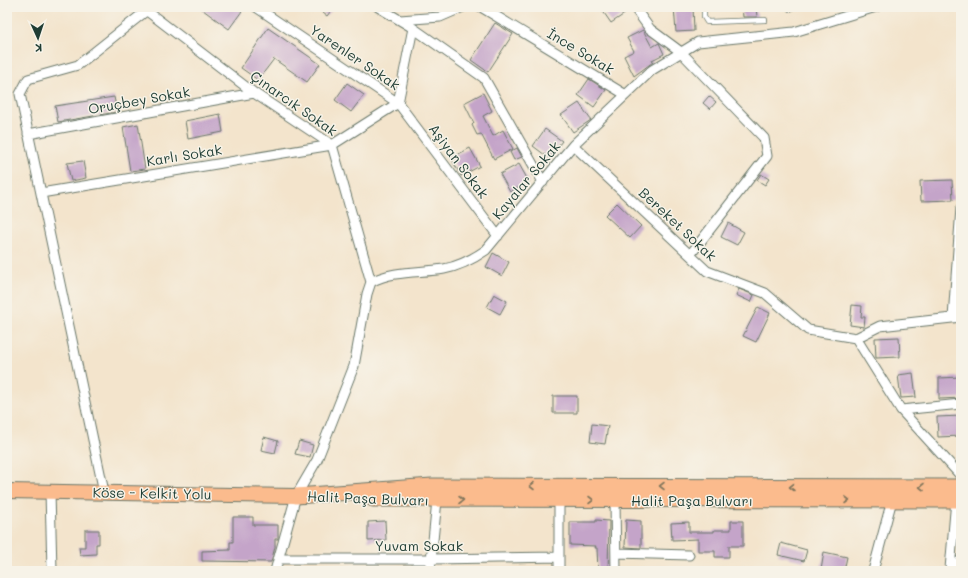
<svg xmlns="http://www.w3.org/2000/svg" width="968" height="578" viewBox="0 0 968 578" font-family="Mali,sans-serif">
	<rect width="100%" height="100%" fill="#f7f3e8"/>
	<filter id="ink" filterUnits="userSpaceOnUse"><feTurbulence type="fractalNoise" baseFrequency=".025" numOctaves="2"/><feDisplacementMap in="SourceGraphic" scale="8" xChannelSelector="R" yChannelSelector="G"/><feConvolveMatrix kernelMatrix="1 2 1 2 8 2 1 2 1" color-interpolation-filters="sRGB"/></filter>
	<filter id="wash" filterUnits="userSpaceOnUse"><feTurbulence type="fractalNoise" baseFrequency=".012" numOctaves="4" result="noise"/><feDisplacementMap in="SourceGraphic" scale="16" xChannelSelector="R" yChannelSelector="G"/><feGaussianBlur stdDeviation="0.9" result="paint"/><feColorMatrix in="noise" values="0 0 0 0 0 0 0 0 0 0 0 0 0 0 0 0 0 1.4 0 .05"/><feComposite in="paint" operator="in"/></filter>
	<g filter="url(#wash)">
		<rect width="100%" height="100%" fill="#f3e4cc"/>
		<g id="blocks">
			<!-- building -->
			<path fill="#c4a4c9" d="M199 7H236L242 11 229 29Z
				M315 7H334L327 16Z
				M600 7H626L629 11 611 23Z
				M674 7H693L694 31 676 32Z
				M742 7H756L757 17H743Z
				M495 23 513 34 488 72 471 60Z
				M268 28 320 64 307 82 274 59 258 80 241 68Z
				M643 30 652 47 659 43 664 54 652 60 653 62 634 76 624 56 634 51 627 38Z
				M589 79 606 90 594 107 578 95Z
				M347 83 364 95 351 112 335 100Z
				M483 93 492 111 483 116 493 136 503 130 513 149 494 159 481 134 477 135 472 125 474 123 464 103Z
				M709 96 716 102 710 109 703 103Z
				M114 97 117 112 58 122 55 106Z
				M579 103 591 120 573 132 561 115Z
				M220 114 223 132 188 139 185 121Z
				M138 124 145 169 130 171 123 127Z
				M545 129 562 141 549 158 533 146Z
				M470 148 480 166 461 176 451 158Z
				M517 148 522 157 514 160 510 152Z
				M83 161 86 178 71 181 67 163Z
				M519 164 529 182 510 192 500 174Z
				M761 174 769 179 765 185 757 180Z
				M952 180 953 200 921 201 920 181Z
				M617 203 641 226 630 238 605 215Z
				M728 223 744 232 737 245 721 237Z
				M493 253 509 262 502 276 486 267Z
				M739 289 754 295 751 302 736 295Z
				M494 294 507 301 500 314 487 307Z
				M852 305 862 306 861 317H865L864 327 850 325Z
				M758 307 770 313 756 342 743 336Z
				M899 337 900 357 876 358 875 338Z
				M913 373 916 397 901 398 898 375Z
				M961 377V398L939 399V378Z
				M553 396H577V413H553Z
				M961 416V436L938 437 937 417Z
				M592 424 608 426 605 444 590 442Z
				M264 437 278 441 275 453 261 450Z
				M299 441 313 445 310 457 295 454Z
				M233 517H253V525H278V539H275V547L271 562 202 561V551L230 550V542H233Z
				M596 520 609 521 608 571H598L597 548H595L596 546 570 545V522H596Z
				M626 520 641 521V548L625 547Z
				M385 521 386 540 368 541V522Z
				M731 521H743V546H729V557H715V551H698V539L672 540 671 523 689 522V532H714V530H731Z
				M85 530H99V544H96V554L80 555 79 547H85Z
				M781 543 807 550 804 561 778 555Z
				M824 552 847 557 844 571 821 570Z"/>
		</g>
	</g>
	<g filter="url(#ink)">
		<use href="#blocks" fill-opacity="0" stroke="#697769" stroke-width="1"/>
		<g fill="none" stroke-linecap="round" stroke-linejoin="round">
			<defs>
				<path id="service" d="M704 7V17L707 22 765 20
					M790 7V9"/>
				<path id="minor" d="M256 7 398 103 498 236
					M378 7 413 28 484 78 543 182
					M481 7 626 95
					M634 7 650 29 681 52 764 138 767 156 690 255
					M147 11 254 93 332 145 371 282
					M400 20 440 17 463 7
					M28 134 254 93
					M573 145 707 271 765 293 808 330 856 338 901 410 961 476
					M41 193 332 145 398 103 413 28
					M371 282C393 270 420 273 444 269 460 266 473 259 486 250L573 145 652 70 698 42 794 32 876 7
					M953 318 961 208
					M856 338 880 326 961 317
					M901 410 961 404
					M50 491 52 571
					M104 492 20 94 28 79 78 65 151 7
					M559 500V571
					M615 500 616 571
					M616 553 689 555
					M278 559H431L559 557
					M950 569 961 560
					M275 571 296 496 317 460 354 366 367 294 371 282
					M430 571 437 500
					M873 571 892 500
					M952 571 950 569 956 500"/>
				<path id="primary" d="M7 491 296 496"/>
				<path id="trunk" d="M296 496 432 486 961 487
					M373 499 961 500"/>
			</defs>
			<!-- service casing -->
			<use href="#service" stroke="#697769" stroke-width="6"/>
			<!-- minor casing -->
			<use href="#minor" stroke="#697769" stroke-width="11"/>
			<!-- primary casing -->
			<use href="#primary" stroke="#697769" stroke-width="16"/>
			<!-- trunk casing -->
			<use href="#trunk" stroke="#697769" stroke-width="17"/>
			<!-- service -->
			<use href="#service" stroke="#fff" stroke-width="4.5"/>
			<!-- minor -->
			<use href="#minor" stroke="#fff" stroke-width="9"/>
			<!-- primary -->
			<use href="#primary" stroke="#fbbb8d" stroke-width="14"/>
			<!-- trunk -->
			<use href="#trunk" stroke="#fbbb8d" stroke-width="15"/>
		</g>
		<!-- one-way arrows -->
		<defs><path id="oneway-chevron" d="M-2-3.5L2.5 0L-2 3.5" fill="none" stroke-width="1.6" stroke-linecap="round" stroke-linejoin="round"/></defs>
		<g stroke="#82765c">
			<use href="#oneway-chevron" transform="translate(532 486) rotate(-180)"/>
			<use href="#oneway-chevron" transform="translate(662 486) rotate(-180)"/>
			<use href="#oneway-chevron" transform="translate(792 487) rotate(-180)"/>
			<use href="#oneway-chevron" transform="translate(922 487) rotate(-180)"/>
			<use href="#oneway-chevron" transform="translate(461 500)"/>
			<use href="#oneway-chevron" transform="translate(591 500)"/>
			<use href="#oneway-chevron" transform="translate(847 500)"/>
		</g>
	</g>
	<g text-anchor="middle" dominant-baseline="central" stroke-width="3" stroke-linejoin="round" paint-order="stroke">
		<!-- street labels -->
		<g font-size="14" fill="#1f3d34" stroke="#f7f3e8">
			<text transform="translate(581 51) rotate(31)">İnce Sokak</text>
			<text transform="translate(355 57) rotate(34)">Yarenler Sokak</text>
			<text transform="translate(139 100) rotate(-10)">Oruçbey Sokak</text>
			<text transform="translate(294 103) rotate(35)">Çınarcık Sokak</text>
			<text transform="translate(184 155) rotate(-9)">Karlı Sokak</text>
			<text transform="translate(459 161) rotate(53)">Aşiyan Sokak</text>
			<text transform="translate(526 180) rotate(-50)">Kayalar Sokak</text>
			<text transform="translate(678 224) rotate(43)">Bereket Sokak</text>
			<text transform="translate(152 493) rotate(1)">Köse - Kelkit Yolu</text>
			<text transform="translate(368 498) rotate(2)">Halit Paşa Bulvarı</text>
			<text x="692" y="500">Halit Paşa Bulvarı</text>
			<text x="419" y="545">Yuvam Sokak</text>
		</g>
	</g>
	<!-- margin -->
	<rect width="968" height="578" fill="none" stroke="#f7f3e8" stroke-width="24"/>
	<!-- north arrow -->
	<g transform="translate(38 38) rotate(177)" stroke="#f7f3e8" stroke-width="3" paint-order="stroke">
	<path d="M0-3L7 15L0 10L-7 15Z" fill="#1f3d34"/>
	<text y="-6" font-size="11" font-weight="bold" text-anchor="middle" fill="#1f3d34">K</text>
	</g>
</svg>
